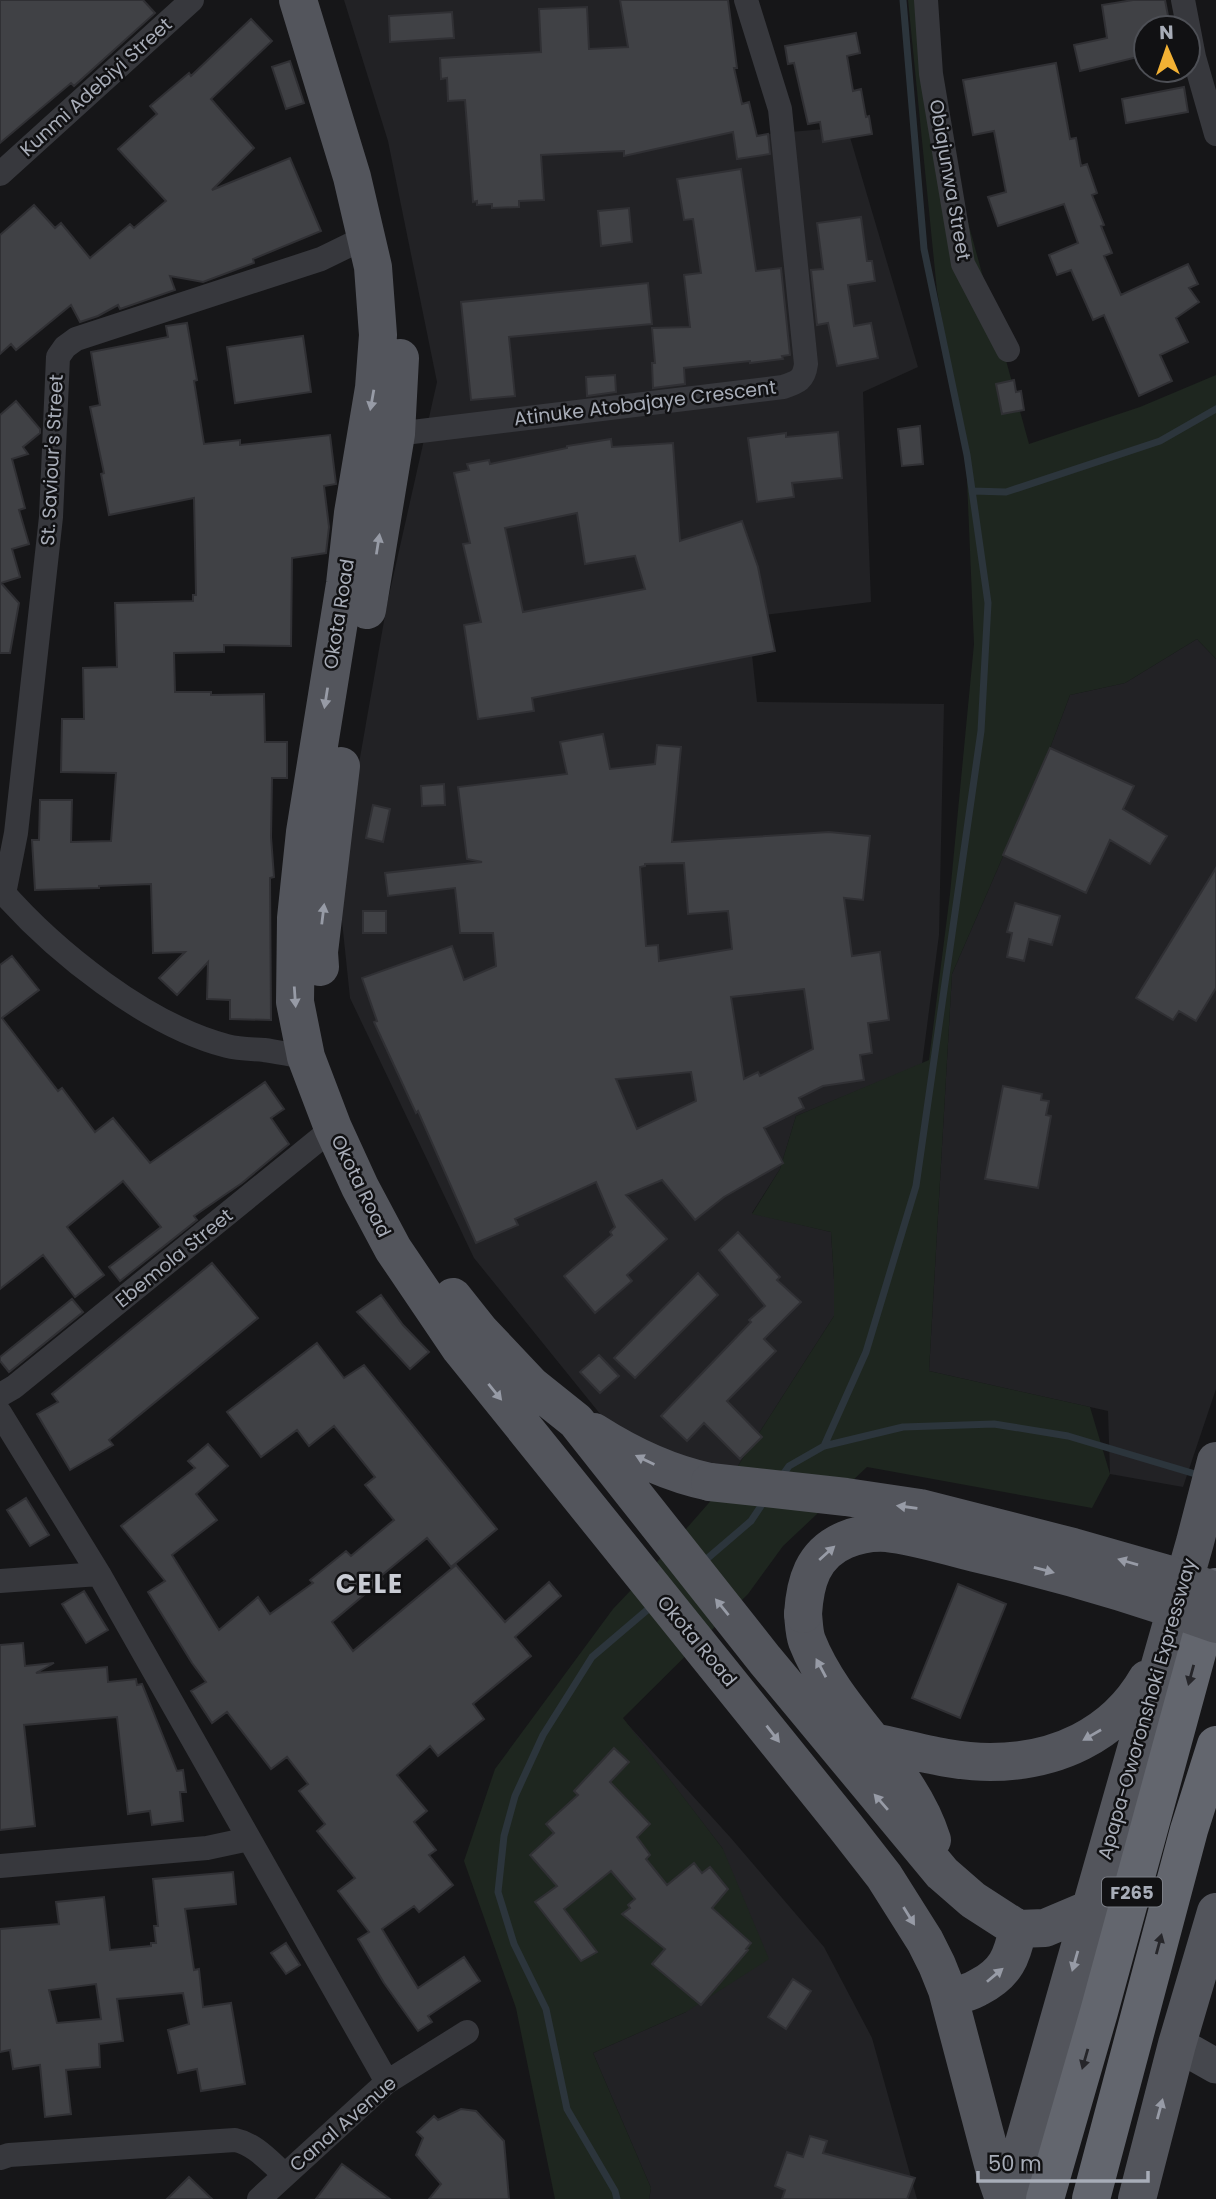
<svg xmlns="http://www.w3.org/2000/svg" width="1216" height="2199" viewBox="0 0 1216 2199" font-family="Poppins,sans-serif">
	<rect width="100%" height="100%" fill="#161618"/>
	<!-- built -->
	<path fill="#222225" d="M344 0H708L744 136 847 127 918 367 863 392 871 602 748 617 757 702 944 704 939 935 922 1064 796 1116 780 1169 752 1213 831 1232 834 1279V1316L729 1480 609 1425 474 1258 350 998 340 902 352 803 387 604 437 382 388 141Z
		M1197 639 1216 659V1389L1183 1487 1110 1474 1108 1411 929 1371 952 974 1050 748 1070 695 1125 683Z
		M622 1718 730 1837 824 1947 872 2038 917 2199H649L651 2188 593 2053 686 2012 723 1849Z"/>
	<!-- green -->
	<path fill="#1e261f" d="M908 0H924L929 58 969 226 1029 444 1140 407 1216 375V659L1197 639 1125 683 1070 695 1050 748 952 974 929 1371 1090 1407 1110 1474 1092 1508 867 1467 783 1546 748 1594 623 1718 723 1849 769 1959 686 2012 593 2053 651 2188 649 2199H555L516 2008 464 1861 495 1769 613 1609 650 1570 729 1480 834 1316V1279L831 1232 752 1214 780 1169 796 1116 929 1060 950 894 974 644 966 457 937 291Z"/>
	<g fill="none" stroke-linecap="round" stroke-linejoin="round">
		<!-- stream -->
		<path stroke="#2c353c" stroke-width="7" d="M972 491 1006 492 1160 441 1216 409
			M824 1446 866 1352 916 1186 981 731 988 603 967 455 924 249 903 0
			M782 1476 789 1466 824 1446 903 1427 994 1424 1068 1436 1202 1476
			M702 1563 751 1521 765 1500
			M617 2199 615 2191 567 2109 546 2009 514 1944 498 1892 504 1836 515 1796 543 1735 592 1657 653 1605"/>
	</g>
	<!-- building -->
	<path fill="#404145" stroke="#303034" stroke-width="2" fill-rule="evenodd" d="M0 0H143L155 13 74 86 71 83 0 143Z
		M620 0H728L737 68H734L742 104 749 102 757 136 768 134 770 154 737 159 733 132 624 156V151L541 155 544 200 519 201V207L492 208V204L477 205V201L473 202 465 100 448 101 447 78 441 79 440 58 541 52 539 9 587 7 589 49 628 47Z
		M1133 0H1165L1169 21 1162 22 1164 28H1146V55L1080 71 1074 45 1107 38 1102 5Z
		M452 12 454 38 390 42 389 16Z
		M251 19 272 41 211 99 254 148 212 190 290 158 321 231 253 259 254 263 203 282 170 276 175 290 120 309 118 305 98 316 80 322 71 305 16 350 11 344 0 354V235L34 205 55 228 61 223 90 258 130 224 134 228 166 201 118 149 157 114 150 106 189 73 191 76Z
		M856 33 860 53 847 56 853 91 861 89 866 117 869 116 872 134 823 142 820 122 808 124 794 63 788 64 785 46Z
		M290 61 304 103 286 109 272 67Z
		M1056 63 1070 139 1076 138 1081 166 1087 164 1097 193 1092 195 1104 225 1101 226 1112 253 1104 256 1121 295 1188 264 1198 284 1189 288 1199 302 1176 318 1188 342 1160 355 1172 381 1139 396 1104 315 1093 320 1071 270 1057 275 1049 255 1078 243 1064 204 998 226 988 197 1006 192 994 131 973 135 963 80Z
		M1184 87 1188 112 1126 123 1122 99Z
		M741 169 756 271 781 268 790 355 782 356 783 359 750 363V361L684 368 685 384 653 388 652 363H655L652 328 690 327 684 275 701 273 693 219 684 220 677 179Z
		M629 208 632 242 601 246 598 211Z
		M861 217 867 261H872L875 281 848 285 854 326 871 323 878 358 837 366 828 323 817 325 811 270 823 269 817 223Z
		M648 283 652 324 509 337 515 396 471 400 461 302Z
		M187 323 197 380 194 381 204 444 240 440V445L330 435 336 484 324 486 329 527 326 553 292 558 291 646 224 645V652L174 653 175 692H211V695L264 694 265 742H287V778H272L271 837 274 877 270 878 271 1020 230 1019V1000L207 999 208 962 177 995 159 978 185 952 153 953 151 884 99 886V888L35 890 32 840H39L40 800H72L71 842 111 841 116 773 61 772 62 719H84L83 668 117 667 115 603 193 601V595H196L194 498 109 515 101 474 104 473 90 407 100 405 91 352 168 337 166 326Z
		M303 336 311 392 235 403 227 347Z
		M615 375 616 392 587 396 586 377Z
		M1014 380 1016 392 1021 391 1024 410 1002 414 996 384Z
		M16 401 40 429V433L23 447 28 454 12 459 25 508 19 510 29 544 12 549 20 577 1 583 19 603 10 653H0V415Z
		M920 426 923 464 902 466 898 429Z
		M838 432 842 478 792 483 794 497 757 502 748 438 786 433V437Z
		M611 439 612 447 673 443 680 541 742 521 758 567 775 651 532 698 534 711 478 719 464 625 481 622 463 544 470 543 454 473 469 470 467 464 489 460 490 464 567 448V446ZM577 513 585 564 635 556 645 589 523 612 505 528Z
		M603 734 610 769 655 764 657 745 681 747 672 842 829 832 870 836 863 900 844 898 852 956 880 952 889 1020 868 1023 872 1053 860 1055 864 1080 823 1086 799 1098 804 1108 764 1128 783 1163 724 1197 695 1220 662 1180 626 1195 667 1239 627 1275 632 1281 595 1313 564 1276 612 1235 610 1232 615 1227 596 1182 515 1219 518 1225 476 1243 418 1111 416 1113 374 1022 377 1021 362 978 452 946 464 980 496 966 493 933H460L455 888 388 896 385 873 482 862 467 859 458 787 567 774 560 742ZM684 863 688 914 728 911 732 949 659 961 658 945 646 946 640 867 645 866V864ZM804 989 813 1049 760 1076 758 1072 744 1079 731 997ZM691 1072 696 1101 637 1129 616 1079Z
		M1050 748 1134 786 1123 809 1167 836 1150 864 1110 840 1086 893 1003 855Z
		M444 784 445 805 422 806 421 786Z
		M373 805 390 809 383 842 366 838Z
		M1216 868V988L1196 1021 1179 1011 1173 1020 1136 998Z
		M1015 903 1060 916 1052 945 1029 939 1024 961 1007 957 1012 933 1007 932Z
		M363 911H386V933H363Z
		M12 956 39 990 2 1018 58 1091 62 1088 95 1132 113 1118 150 1163 265 1082 284 1109 271 1118 289 1144 242 1183 194 1216 197 1220 120 1281 109 1267 161 1227 123 1181 67 1227 104 1275 75 1297 43 1255 0 1289V965Z
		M1003 1086 1042 1094 1041 1100 1049 1101 1046 1115 1051 1116 1038 1188 985 1179Z
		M738 1232 780 1277 777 1280 801 1302 764 1339 776 1351 727 1401 762 1437 740 1459 704 1423 687 1441 661 1416 751 1322 749 1320 765 1306 719 1250Z
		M212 1263 258 1318 109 1440 113 1445 70 1470 37 1414 58 1402 52 1394Z
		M698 1273 718 1295 635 1378 614 1358Z
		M381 1295 403 1325 429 1352 410 1369 357 1312Z
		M72 1299 83 1312 9 1372 0 1361V1357Z
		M317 1343 344 1378 364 1365 497 1529 451 1567 427 1538 381 1576 383 1579 332 1622 353 1651 456 1565 505 1622 549 1582 561 1596 515 1637 531 1656 473 1704 484 1719 438 1756 430 1746 397 1775 427 1811 414 1822 436 1850 429 1855 453 1885 419 1912 414 1906 382 1929 418 1988 464 1957 480 1981 428 2016 432 2022 418 2031 384 1983 358 1939 369 1932 338 1891 355 1878 317 1831 325 1824 299 1791 308 1784 287 1757 271 1769 227 1712 212 1723 191 1691 206 1682 192 1663 148 1592 165 1581 121 1526 195 1468 188 1461 208 1444 228 1466 196 1494 217 1520 172 1555 219 1630 258 1597 270 1614 313 1583 310 1580 346 1551 351 1556 394 1520 365 1485 375 1477 334 1426 309 1446 297 1430 261 1457 227 1412Z
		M599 1355 619 1376 600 1393 580 1372Z
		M26 1498 49 1535 30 1546 7 1510Z
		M958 1584 1006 1604 960 1718 912 1698Z
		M84 1591 108 1630 86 1643 62 1604Z
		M23 1643 25 1666 54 1663 36 1673 107 1667 108 1682 136 1679 137 1685 142 1684 177 1771 183 1770 186 1792H180L183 1821 152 1825 150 1811 128 1814 117 1717 24 1725 35 1826 0 1830V1645Z
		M614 1748 629 1762 610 1782 650 1824 637 1837 650 1855 646 1859 667 1885 694 1863 702 1873 710 1867 728 1889 712 1908 751 1943 746 1949 748 1950 701 2005 652 1964 665 1949 622 1914 630 1908 628 1905 635 1899 611 1871 564 1909 597 1952 581 1961 535 1902 557 1886 530 1855 554 1833 546 1824 578 1795 574 1791Z
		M233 1872 236 1904 185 1909 194 1970 199 1969 203 2007 231 2003 245 2084 201 2091 197 2069 178 2073 168 2030 189 2024 183 1993 117 1999 123 2041 99 2044 100 2067 66 2070 71 2114 45 2117 40 2065 13 2069 10 2050 0 2052V1929L59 1924 56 1902 104 1897 110 1950 151 1946V1943H156L154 1926H158L153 1879ZM96 1984 101 2019 57 2023 49 1990Z
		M286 1943 300 1965 286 1974 271 1953Z
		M793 1979 811 1991 786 2029 768 2017Z
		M461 2109 476 2111 504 2141 509 2199H429L441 2184 416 2155 423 2138 417 2132 434 2116 438 2120Z
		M810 2136 827 2141 823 2153 915 2178 907 2199H782L785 2190 775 2186 787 2152 803 2157Z
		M342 2164 390 2199H316Z
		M189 2177 212 2199H167Z"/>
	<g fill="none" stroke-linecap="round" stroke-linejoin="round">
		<!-- minor -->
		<path stroke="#37383d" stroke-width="24" d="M926 0 931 74 963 264 1008 350
			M1183 0 1194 57 1216 134
			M0 174 192 0
			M396 434 783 387C798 382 804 380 806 364L780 109 746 0
			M0 889C54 951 146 1025 227 1046 239 1049 252 1049 264 1050 278 1052 292 1055 306 1057
			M4 894 16 833 51 517 58 357 65 347 76 339 321 259 366 237
			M0 1395 14 1387 333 1128
			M0 1413 99 1574 387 2082
			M0 1581 99 1574
			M0 1866 207 1848 249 1839
			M0 2158 9 2155 235 2140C255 2144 270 2162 285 2175
			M259 2199 387 2082 467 2032"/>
		<!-- secondary -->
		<path stroke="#45474d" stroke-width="35" d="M1177 2044 1216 2066"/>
		<!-- primary -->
		<path stroke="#53555c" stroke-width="38" d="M298 0 352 177 373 267 378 335 374 388 353 513 345 584 305 832 296 918 295 1002 306 1057 333 1128 360 1187 393 1249 460 1348 845 1826 884 1876 925 1941 937 1965 947 1990 996 2176 1004 2199
			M367 610 396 434 400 358
			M320 967 319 952 341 766
			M453 1297 480 1331 531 1385 576 1421 765 1660 942 1873 973 1900 1018 1929 1045 1928 1090 1909
			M594 1432C630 1455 667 1473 710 1482
			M803 1614C804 1623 804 1633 807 1641 836 1715 908 1764 932 1840
			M874 1742C912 1750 951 1762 990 1762 1055 1762 1114 1736 1147 1679
			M947 1990C952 1991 959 1994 964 1993 968 1993 975 1989 979 1987 1006 1973 1012 1957 1018 1929
			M1008 2199 1195 1542 1216 1461
			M1137 2199 1177 2044 1216 1912"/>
		<!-- motorway -->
		<path stroke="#63666e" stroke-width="38" d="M1045 2199 1099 2012 1215 1587
			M1091 2199 1189 1830 1216 1745"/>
		<!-- primary-bridge -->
		<path stroke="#53555c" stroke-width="38" d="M710 1482 846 1497 920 1508 1073 1547 1164 1573 1216 1591
			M803 1614C805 1583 812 1554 845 1540 857 1535 873 1532 887 1533 916 1536 946 1546 975 1553 1057 1572 1137 1595 1216 1624"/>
	</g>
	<!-- one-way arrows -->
	<defs><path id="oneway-solid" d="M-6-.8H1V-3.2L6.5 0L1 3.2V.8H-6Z" transform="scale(1.75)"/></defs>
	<g fill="#979ba6">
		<use href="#oneway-solid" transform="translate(372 400) rotate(100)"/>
		<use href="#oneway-solid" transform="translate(378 544) rotate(-81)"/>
		<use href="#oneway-solid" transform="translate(326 698) rotate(99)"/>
		<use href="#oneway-solid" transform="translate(323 914) rotate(-83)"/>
		<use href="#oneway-solid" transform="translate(295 997) rotate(86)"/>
		<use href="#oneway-solid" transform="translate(495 1392) rotate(51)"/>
		<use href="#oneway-solid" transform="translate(645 1460) rotate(-154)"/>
		<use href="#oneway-solid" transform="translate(907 1507) rotate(-172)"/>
		<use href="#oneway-solid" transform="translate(827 1553) rotate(-42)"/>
		<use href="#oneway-solid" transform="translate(1128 1562) rotate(-164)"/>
		<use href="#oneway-solid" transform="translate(1044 1570) rotate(15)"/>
		<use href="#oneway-solid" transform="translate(722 1607) rotate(-129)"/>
		<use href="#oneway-solid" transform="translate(821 1668) rotate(-118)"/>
		<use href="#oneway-solid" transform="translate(773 1734) rotate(52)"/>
		<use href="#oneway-solid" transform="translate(1092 1735) rotate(150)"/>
		<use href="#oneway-solid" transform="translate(881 1802) rotate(-131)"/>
		<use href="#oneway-solid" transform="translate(909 1916) rotate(58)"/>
		<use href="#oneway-solid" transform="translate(1075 1961) rotate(106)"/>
		<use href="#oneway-solid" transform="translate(995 1975) rotate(-40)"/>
		<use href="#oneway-solid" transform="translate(1160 2109) rotate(-75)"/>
	</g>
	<g fill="#26262a">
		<use href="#oneway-solid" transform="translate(1191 1675) rotate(105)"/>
		<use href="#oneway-solid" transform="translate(1159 1944) rotate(-75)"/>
		<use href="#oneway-solid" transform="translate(1085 2059) rotate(106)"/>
	</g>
	<g text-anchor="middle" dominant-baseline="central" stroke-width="5" stroke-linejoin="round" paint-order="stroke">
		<!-- shield labels -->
		<rect fill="#111113" stroke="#7b7e86" stroke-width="2" x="1102" y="1877.5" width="60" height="29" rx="5"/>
		<g font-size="18" font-weight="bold" fill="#a8adb8">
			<text x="1132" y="1892">F265</text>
		</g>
		<!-- street labels -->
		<g font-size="19" fill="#a8adb8" stroke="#111113">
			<text transform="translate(96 87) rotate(-42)">Kunmi Adebiyi Street</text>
			<text transform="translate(950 180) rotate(80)">Obiajunwa Street</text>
			<text transform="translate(645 403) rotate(-7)">Atinuke Atobajaye Crescent</text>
			<text transform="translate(52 460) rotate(-87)">St. Saviour's Street</text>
			<text transform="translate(339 614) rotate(-81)">Okota Road</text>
			<text transform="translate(361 1186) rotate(64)">Okota Road</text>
			<text transform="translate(174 1258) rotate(-39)">Ebemola Street</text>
			<text transform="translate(697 1641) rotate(50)">Okota Road</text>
			<text transform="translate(1147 1709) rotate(-74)">Apapa-Oworonshoki Expressway</text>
			<text transform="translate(343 2124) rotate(-41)">Canal Avenue</text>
		</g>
		<!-- district labels -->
		<g font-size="26" font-weight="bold" letter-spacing="2" fill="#c9ccd4" stroke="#111113">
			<text x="370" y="1584">CELE</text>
		</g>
	</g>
	<!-- north arrow -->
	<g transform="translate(1167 49) rotate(358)"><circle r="33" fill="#111113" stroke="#4d4f55" stroke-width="2"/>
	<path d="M0-5L12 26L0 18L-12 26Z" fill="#f2b134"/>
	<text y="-10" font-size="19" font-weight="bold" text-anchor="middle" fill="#a8adb8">N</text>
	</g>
	<!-- scale -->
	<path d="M978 2171v10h170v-10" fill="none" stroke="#a8adb8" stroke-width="3.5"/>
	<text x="988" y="2171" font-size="21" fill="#a8adb8" stroke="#111113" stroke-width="5" paint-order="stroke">50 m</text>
</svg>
